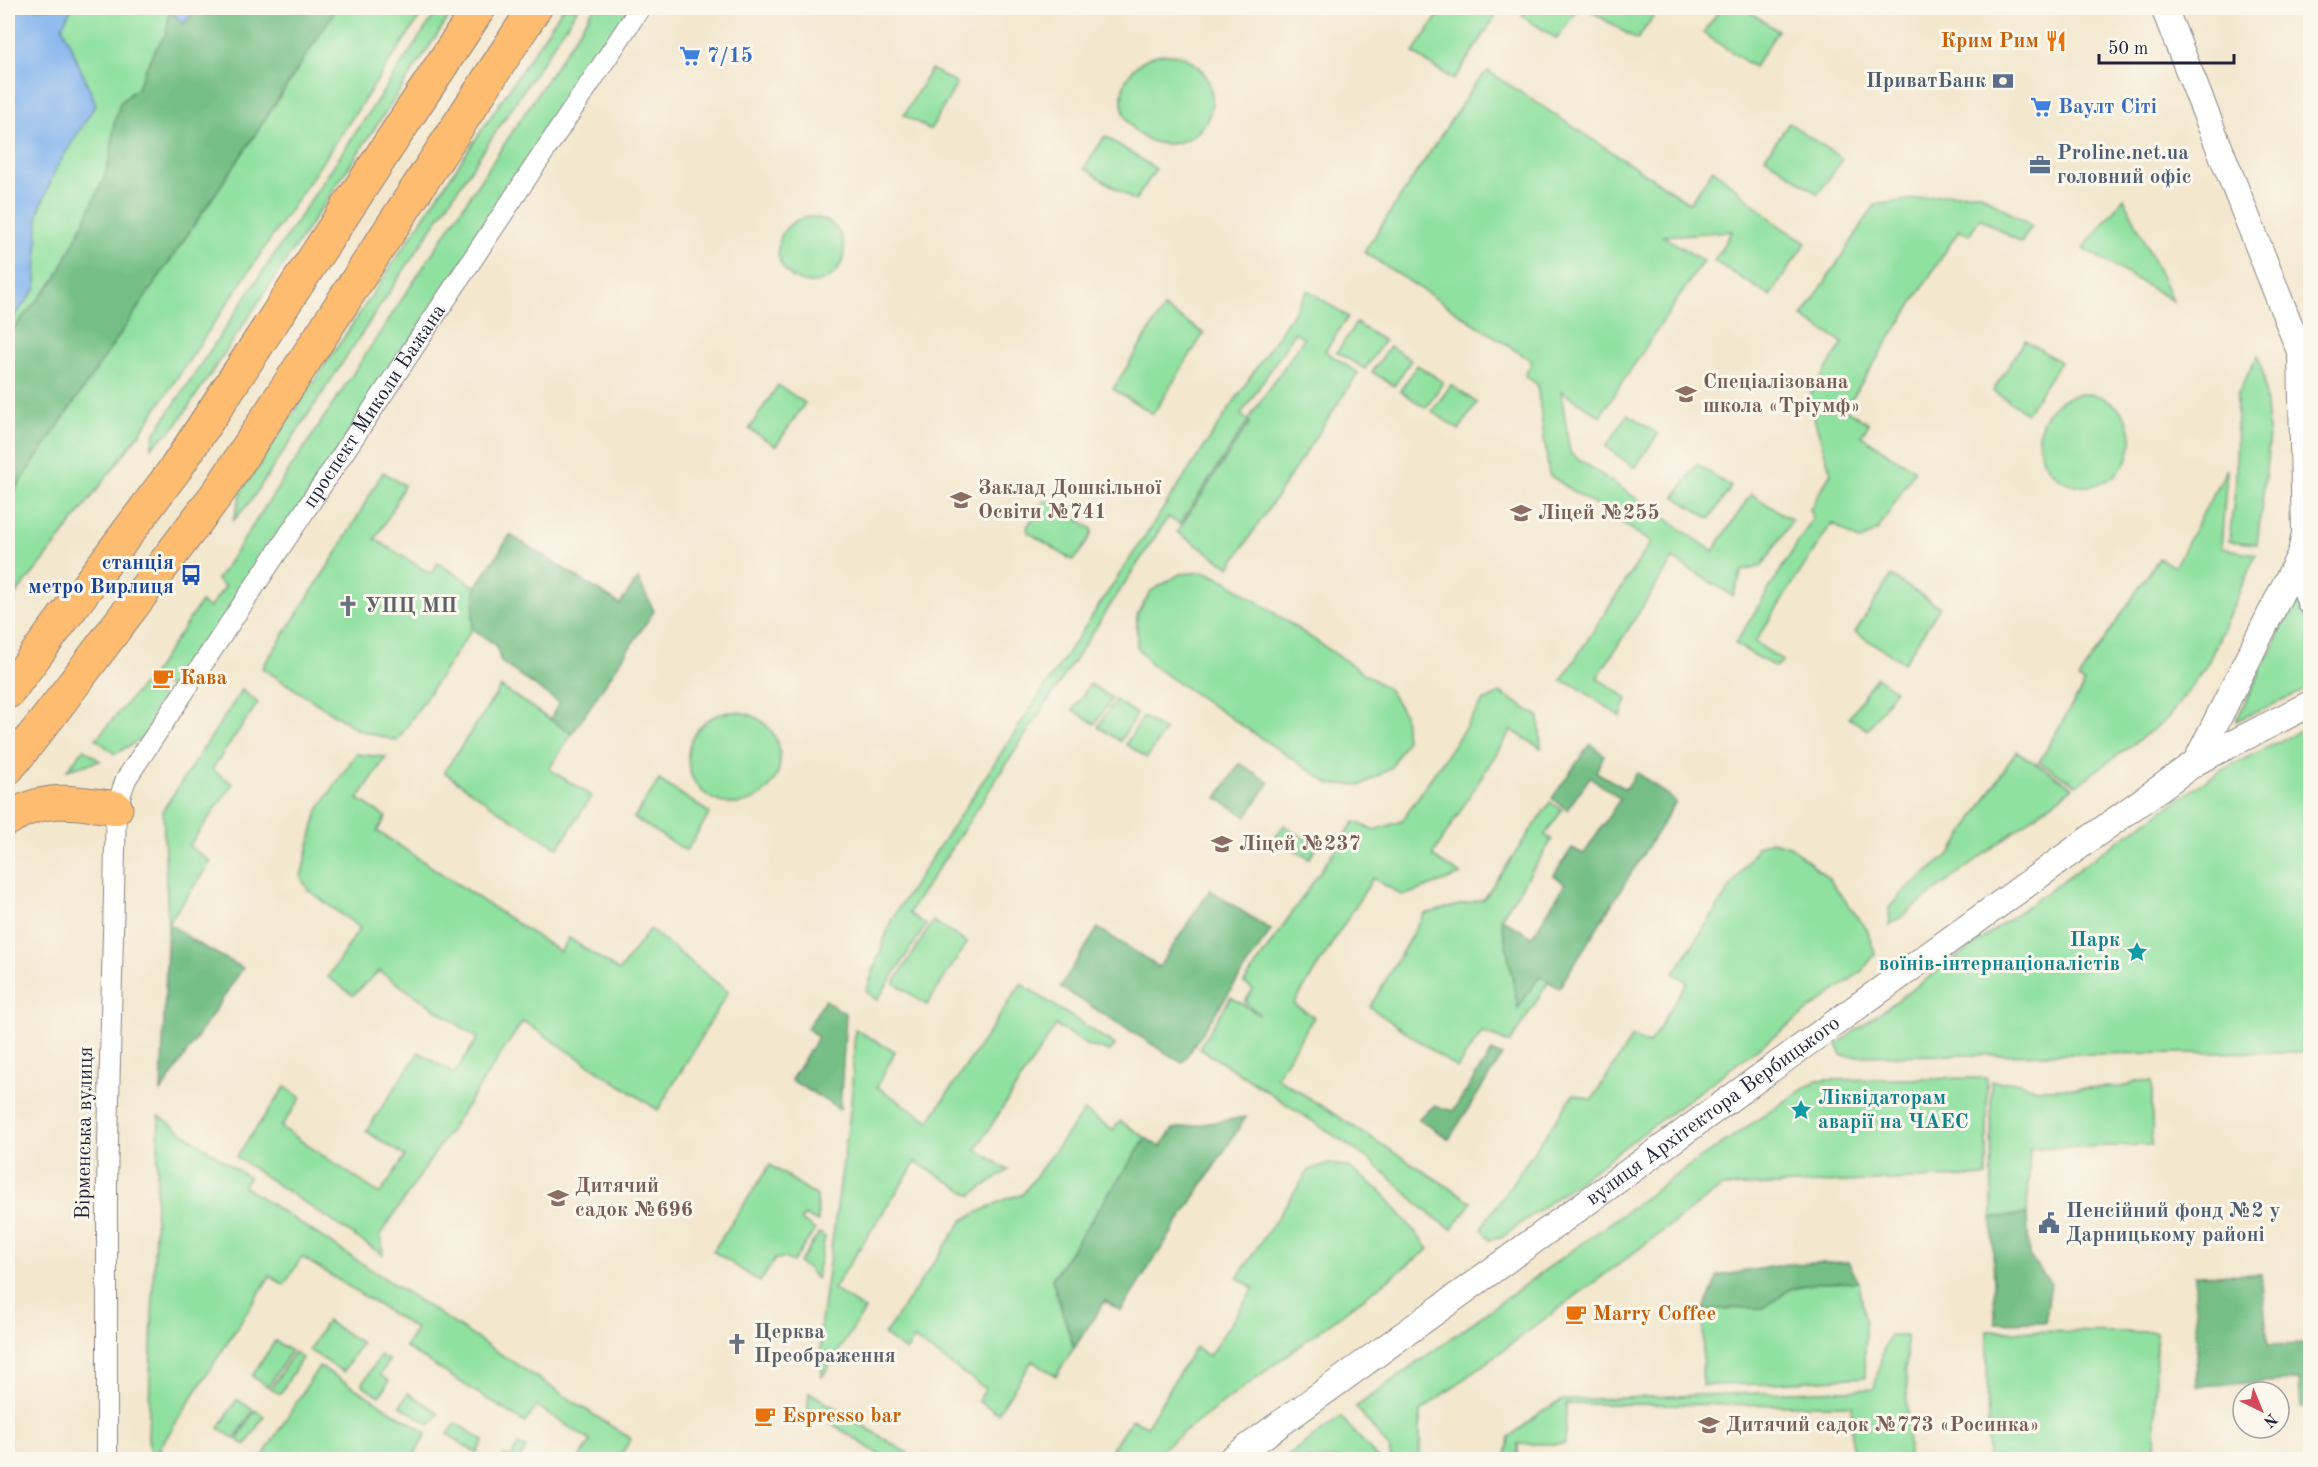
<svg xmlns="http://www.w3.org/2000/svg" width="2318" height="1467" viewBox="0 0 2318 1467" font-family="'Old Standard TT',serif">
	<rect width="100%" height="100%" fill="#fbf7ec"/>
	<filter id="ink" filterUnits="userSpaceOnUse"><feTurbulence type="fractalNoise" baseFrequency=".0167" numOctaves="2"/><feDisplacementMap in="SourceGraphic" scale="12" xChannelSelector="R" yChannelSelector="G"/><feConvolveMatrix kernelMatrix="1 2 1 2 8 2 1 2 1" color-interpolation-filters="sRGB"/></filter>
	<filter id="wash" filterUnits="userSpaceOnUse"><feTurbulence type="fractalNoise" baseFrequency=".008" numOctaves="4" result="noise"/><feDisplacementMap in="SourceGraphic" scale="24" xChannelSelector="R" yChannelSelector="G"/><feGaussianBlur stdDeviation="1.35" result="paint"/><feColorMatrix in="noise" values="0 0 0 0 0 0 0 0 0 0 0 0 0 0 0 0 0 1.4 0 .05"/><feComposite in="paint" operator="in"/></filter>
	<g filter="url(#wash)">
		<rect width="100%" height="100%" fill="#f3e7ce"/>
		<!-- green -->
		<path fill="#90e1a0" stroke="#59826e" stroke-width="1.5" fill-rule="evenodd" d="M47 8H426L140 433 44 560 8 604V155Z
			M439 8H455L175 427 151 447 155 433Z
			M563 8H578L250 502 233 521 242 490Z
			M594 8H630L177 693 152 675 201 602 209 608 225 587 217 580Z
			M1443 8H1501L1454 80 1413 53Z
			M1527 8H1578L1557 39 1522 16Z
			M1586 8H1644L1655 14 1637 40Z
			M1721 8H1744L1778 31 1754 67 1703 33Z
			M1122 99a45 45 0 1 1 90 0a45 45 0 1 1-90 0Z
			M931 69 957 84 930 130 904 115Z
			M1488 71 1690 203 1713 169 1782 228 1806 243 1770 296 1714 261 1732 231 1663 236 1703 261 1600 416 1561 391 1570 453 1713 551 1751 494 1792 520 1762 566 1742 571 1733 596 1673 559 1597 678 1627 698 1621 717 1574 685 1561 681 1651 542 1549 475 1537 384 1525 376 1532 361 1364 252 1475 84Z
			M1789 123 1843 159 1818 194 1765 157Z
			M1105 136 1156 169 1135 201 1084 168Z
			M1979 193 2032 226 2021 243 1980 218 1969 235 1959 230 1845 409 1869 424 1861 436 1915 470 1878 530 1860 541 1832 523 1755 642 1783 661 1775 667 1735 644 1813 518 1810 509 1831 473 1808 398 1843 343 1802 317 1875 205 1948 194Z
			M2124 198 2173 301 2083 248Z
			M778 250a33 33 0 1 1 66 0a33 33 0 1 1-66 0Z
			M1308 290 1348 317 1325 351 1358 373 1230 567 1177 532 1250 422 1248 421 1180 524 1168 517 909 913 926 925 877 1000 866 992 892 918ZM1295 332 1304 338 1248 420 1241 415Z
			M1164 308 1204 333 1153 414 1113 389Z
			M1356 323 1384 341 1365 369 1337 352Z
			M2025 340 2060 362 2027 413 1993 391Z
			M1390 346 1411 360 1394 386 1372 372Z
			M2258 355 2264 378 2269 444 2257 544 2229 541 2236 483 2237 395Z
			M1417 365 1443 382 1426 408 1400 391Z
			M778 385 805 403 776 446 749 429Z
			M1451 385 1477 403 1459 430 1432 411Z
			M2039 440a46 46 0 1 1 92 0a46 46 0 1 1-92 0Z
			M1628 414 1658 434 1635 468 1606 447Z
			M1697 464 1731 487 1710 519 1675 497Z
			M2227 469 2221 548 2256 554 2207 665 2167 719 2077 785 2039 762 2085 683 2078 679 2159 558 2174 567Z
			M383 472 404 485 391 513 375 539 431 574 438 563 476 587 472 629 397 741 358 730 262 668 336 554Z
			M1050 500 1092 529V534L1077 557 1072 560 1028 532 1027 527 1044 502Z
			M1206 572 1228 582 1389 690 1404 714 1406 741 1391 768 1362 785 1330 784 1150 664 1137 646V614L1151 591 1180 574Z
			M1891 576 1940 607 1904 663 1855 632Z
			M2296 599 2310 625V688L2236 721Z
			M1876 677 1895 690 1868 730 1849 718Z
			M143 684 169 703 148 735 115 754 96 739Z
			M1090 684 1112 698 1095 724 1073 710Z
			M501 687 572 734 549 769 592 796 558 848 499 811 444 772Z
			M242 690 258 703 212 769 233 784 189 846 211 862 168 923 163 810Z
			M1501 693 1539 717 1541 748 1511 730 1432 856 1461 875 1403 896 1373 878 1294 1004 1314 1017 1276 1077 1472 1202 1452 1229C1420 1211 1397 1181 1368 1159 1313 1120 1256 1084 1199 1048L1231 997 1260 1015 1245 1002 1253 989 1244 983 1354 822 1375 830 1402 821 1483 701Z
			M1115 700 1137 714 1120 741 1098 727Z
			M688 758a46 46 0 1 1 92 0a46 46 0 1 1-92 0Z
			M1143 717 1165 731 1147 758 1126 744Z
			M2310 726V1052L1842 1056 1837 1044 2091 860 2220 771Z
			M84 749 100 761 67 770Z
			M2016 751 2073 787 1890 925 1889 908 1901 894 1952 852Z
			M356 754 386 757 358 799 386 817 377 831 560 952 569 938 619 971 650 929 728 992 658 1110 523 1021 381 1234 383 1255 236 1157 285 1087 301 1098 281 1127 380 1194 405 1156 366 1131 419 1052 454 1074 478 1038 379 971 353 995 328 977 360 928 308 890 301 877 318 810Z
			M659 780 710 813 686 851 634 818Z
			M1550 802 1562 810 1545 835 1552 840 1501 918 1518 1007 1540 976 1549 981 1510 1043 1482 1032 1457 1068 1370 1007 1424 914 1484 899Z
			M1284 825 1317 847 1309 859 1276 837Z
			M1771 841 1790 846 1829 879 1867 929 1875 954 1862 971 1501 1238 1490 1240 1481 1228 1574 1094 1592 1100 1632 1037 1649 1044 1687 982 1674 973 1758 846Z
			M933 921 967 943 927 1005 894 983Z
			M1021 984 1115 1045 1110 1051 1088 1046 1056 1025 976 1149 1008 1170 971 1195 916 1162 833 1289 865 1310 822 1377 820 1329 851 1105 855 1029 895 1052 877 1087 929 1121Z
			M1987 1078V1176L1722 1187 1420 1412V1459H1391L1389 1448 1356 1407 1693 1163 1817 1080Z
			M1991 1081 2020 1083 2036 1089 2122 1087 2136 1081 2152 1082V1145L2030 1148 2027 1214 1992 1218Z
			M1084 1111 1113 1130 1120 1121 1146 1138 1052 1279 1074 1348 1056 1376 1032 1361 998 1413 978 1401 986 1389 914 1339 906 1351 884 1335 963 1220 1007 1198 1022 1195Z
			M159 1116 249 1178 243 1186 631 1439 618 1459H579L591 1441 537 1406 525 1423 405 1347 416 1329 302 1257 284 1285 270 1276 159 1449 175 1459H150L148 1437Z
			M1329 1163 1350 1168 1381 1191 1429 1249 1148 1459H1105L1132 1419 1147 1426 1195 1347 1209 1356 1254 1288 1237 1278 1309 1170Z
			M770 1165 817 1196 818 1222 804 1215 801 1220 815 1230 793 1262 784 1258 775 1259 760 1282 713 1251Z
			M819 1233 825 1237 816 1279 809 1270 799 1263Z
			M1859 1282 1865 1320V1377L1761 1384 1702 1385 1704 1309 1764 1308 1792 1288 1816 1283Z
			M327 1321 361 1343 343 1372 309 1350Z
			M1987 1331 2156 1332 2155 1459H1988Z
			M1890 1335H1906L1908 1459H1885V1456H1852V1405L1566 1404 1565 1444H1518V1459H1506L1509 1438 1542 1411 1563 1400 1874 1389 1883 1351Z
			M275 1341 291 1351 268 1387 252 1376Z
			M294 1352 302 1358 280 1394 271 1388Z
			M380 1355 389 1361 380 1375 389 1381 380 1396 362 1385Z
			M319 1366 427 1433 414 1455 421 1459H261Z
			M809 1392 917 1459H886L808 1408Z
			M408 1393 439 1413 431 1425 400 1406Z
			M237 1399 253 1410 235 1439 219 1428Z
			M255 1410 264 1416 246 1445 237 1440Z
			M1341 1417 1378 1459H1282L1288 1455Z
			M456 1423 484 1441 476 1453 448 1434Z
			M519 1444 526 1449 520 1459H501L504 1455 510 1458Z"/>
		<!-- forest -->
		<path fill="#74bf86" stroke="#4b7060" stroke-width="1.5" d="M170 8H337L251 141 8 500V331L12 330 56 278 81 228 104 178 111 155 114 124 120 103 137 88 153 53 166 34Z
			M510 535 620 604 638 579 654 611 572 734 550 719 559 703 501 662 496 645 472 629 476 587Z
			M1590 744 1604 755 1596 772 1626 789 1637 772 1676 802 1559 988 1540 976 1518 1008 1501 918 1532 937 1565 884 1554 875 1572 848 1584 854 1620 799 1590 777 1567 810 1552 798Z
			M1240 763 1269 783 1246 817 1217 798Z
			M1210 890 1271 930 1182 1063 1060 987 1098 928 1159 967Z
			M168 923 197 943 243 968 161 1092Z
			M825 1000 846 1014 840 1109 791 1080 818 1037 807 1028Z
			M1492 1051 1502 1056 1449 1139 1418 1119 1434 1106 1453 1111Z
			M1246 1117 1121 1311 1105 1301 1074 1348 1052 1279 1146 1138 1160 1147 1173 1129Z
			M2027 1214 2029 1256 2051 1284 2045 1322 1995 1323 1992 1218Z
			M1848 1262 1859 1282 1816 1283 1792 1288 1764 1308 1704 1309 1718 1276 1788 1264Z
			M2261 1274 2268 1345 2310 1344V1407H2301L2299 1380 2197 1386 2195 1275Z"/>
		<!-- water -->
		<path fill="#82b4ee" stroke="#526b94" stroke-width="1.5" d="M8 8H72L62 26 96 104 56 168 38 213 36 288 8 325Z
			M169 8H196L183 25Z"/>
	</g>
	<g filter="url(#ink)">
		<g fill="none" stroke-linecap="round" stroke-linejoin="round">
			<defs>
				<g id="minor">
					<path id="s1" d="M107 1460V1185L116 808 126 779 640 8"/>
				</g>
				<g id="tertiary">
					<path d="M2164 8 2301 354 2305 533"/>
					<path d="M2301 553 2302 576 2310 602"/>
					<path d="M2196 762 2301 553 2305 533 2310 524"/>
					<path id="s2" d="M1230 1460 2196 762 2310 704"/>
				</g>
				<path id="trunk" d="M8 692 176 468 479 8
					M8 768 50 715 220 490 535 8
					M8 819C44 795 76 802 116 808"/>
			</defs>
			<!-- minor casing -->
			<use href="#minor" stroke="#8a8484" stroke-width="22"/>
			<!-- tertiary casing -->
			<use href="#tertiary" stroke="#8a8484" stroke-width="28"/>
			<!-- trunk casing -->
			<use href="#trunk" stroke="#8a8484" stroke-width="35"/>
			<!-- minor -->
			<use href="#minor" stroke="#fff" stroke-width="20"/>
			<!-- tertiary -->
			<use href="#tertiary" stroke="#fff" stroke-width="26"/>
			<!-- trunk -->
			<use href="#trunk" stroke="#fdbc6f" stroke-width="33"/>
		</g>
	</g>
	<!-- icons -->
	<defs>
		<symbol id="restaurant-bare" viewBox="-9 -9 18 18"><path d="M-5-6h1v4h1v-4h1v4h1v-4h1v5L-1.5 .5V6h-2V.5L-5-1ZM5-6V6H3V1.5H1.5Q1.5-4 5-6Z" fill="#e8710a" stroke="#fbf7ec" stroke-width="2.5" paint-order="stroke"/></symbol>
		<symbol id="supermarket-bare" viewBox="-9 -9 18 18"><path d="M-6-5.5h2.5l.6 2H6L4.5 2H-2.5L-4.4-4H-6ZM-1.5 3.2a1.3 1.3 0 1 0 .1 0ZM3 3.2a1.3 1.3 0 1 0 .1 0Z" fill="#3f7fe0" stroke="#fbf7ec" stroke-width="2.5" paint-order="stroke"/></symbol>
		<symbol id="bank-bare" viewBox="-9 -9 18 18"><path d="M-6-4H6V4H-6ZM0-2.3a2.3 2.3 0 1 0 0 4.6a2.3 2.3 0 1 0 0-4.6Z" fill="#5c6f8a" stroke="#fbf7ec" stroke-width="2.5" paint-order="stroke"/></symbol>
		<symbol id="office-bare" viewBox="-9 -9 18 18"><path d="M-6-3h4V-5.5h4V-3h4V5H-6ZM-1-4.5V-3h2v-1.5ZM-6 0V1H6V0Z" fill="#5c6f8a" stroke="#fbf7ec" stroke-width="2.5" paint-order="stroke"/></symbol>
		<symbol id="school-bare" viewBox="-9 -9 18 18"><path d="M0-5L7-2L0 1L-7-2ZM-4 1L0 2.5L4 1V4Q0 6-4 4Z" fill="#8d6e63" stroke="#fbf7ec" stroke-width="2.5" paint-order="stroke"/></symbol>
		<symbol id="bus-bare" viewBox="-9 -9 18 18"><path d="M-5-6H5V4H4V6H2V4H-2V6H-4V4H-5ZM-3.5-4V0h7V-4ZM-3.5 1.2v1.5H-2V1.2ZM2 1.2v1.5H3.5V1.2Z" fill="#1a4fb4" stroke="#fbf7ec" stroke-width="2.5" paint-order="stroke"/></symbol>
		<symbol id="church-bare" viewBox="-9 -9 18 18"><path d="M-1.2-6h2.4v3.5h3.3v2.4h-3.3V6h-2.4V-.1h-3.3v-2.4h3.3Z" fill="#6b7280" stroke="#fbf7ec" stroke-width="2.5" paint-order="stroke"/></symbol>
		<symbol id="cafe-bare" viewBox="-9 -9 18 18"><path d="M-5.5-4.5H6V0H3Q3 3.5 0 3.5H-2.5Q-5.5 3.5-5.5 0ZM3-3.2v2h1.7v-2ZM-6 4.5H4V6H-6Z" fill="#e8710a" stroke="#fbf7ec" stroke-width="2.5" paint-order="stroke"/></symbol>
		<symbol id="sight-bare" viewBox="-9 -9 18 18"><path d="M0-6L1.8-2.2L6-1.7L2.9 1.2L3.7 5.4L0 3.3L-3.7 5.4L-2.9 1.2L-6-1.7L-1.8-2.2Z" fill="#0f9aa8" stroke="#fbf7ec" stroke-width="2.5" paint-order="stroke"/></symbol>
		<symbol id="civic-bare" viewBox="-9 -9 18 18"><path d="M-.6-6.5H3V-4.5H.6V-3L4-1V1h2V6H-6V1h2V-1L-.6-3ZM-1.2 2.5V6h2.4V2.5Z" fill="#5c6f8a" stroke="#fbf7ec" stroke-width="2.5" paint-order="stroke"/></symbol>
	</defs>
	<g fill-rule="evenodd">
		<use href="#restaurant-bare" x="2041" y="26" width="30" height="30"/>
		<use href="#supermarket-bare" x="675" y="41" width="30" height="30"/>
		<use href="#bank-bare" x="1988" y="66" width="30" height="30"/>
		<use href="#supermarket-bare" x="2026" y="92" width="30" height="30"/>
		<use href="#office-bare" x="2025" y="150" width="30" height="30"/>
		<use href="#school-bare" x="1671" y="379" width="30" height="30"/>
		<use href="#school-bare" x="946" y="485" width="30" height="30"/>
		<use href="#school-bare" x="1506" y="498" width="30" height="30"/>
		<use href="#bus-bare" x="176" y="560" width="30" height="30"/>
		<use href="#church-bare" x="333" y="591" width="30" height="30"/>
		<use href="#cafe-bare" x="148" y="663" width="30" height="30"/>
		<use href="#school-bare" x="1207" y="829" width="30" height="30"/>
		<use href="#sight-bare" x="2122" y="937" width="30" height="30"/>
		<use href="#sight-bare" x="1786" y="1095" width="30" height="30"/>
		<use href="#school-bare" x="543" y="1183" width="30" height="30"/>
		<use href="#civic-bare" x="2034" y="1208" width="30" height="30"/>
		<use href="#cafe-bare" x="1561" y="1299" width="30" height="30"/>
		<use href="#church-bare" x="722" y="1329" width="30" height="30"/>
		<use href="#cafe-bare" x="750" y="1401" width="30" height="30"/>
		<use href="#school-bare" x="1694" y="1410" width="30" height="30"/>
	</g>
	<g text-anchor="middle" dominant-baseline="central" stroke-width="6" stroke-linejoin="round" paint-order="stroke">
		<!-- food labels -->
		<g font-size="21" font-weight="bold" fill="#c56008" stroke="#fbf7ec" text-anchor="start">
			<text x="2039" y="41" text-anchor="end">Крим Рим</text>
			<text x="180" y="678">Кава</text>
			<text x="1593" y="1314">Marry Coffee</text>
			<text x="782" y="1416">Espresso bar</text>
		</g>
		<!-- shop labels -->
		<g font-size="21" font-weight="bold" fill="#366cbe" stroke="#fbf7ec" text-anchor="start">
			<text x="707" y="56">7/15</text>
			<text x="2058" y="107">Ваулт Сіті</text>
		</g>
		<!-- service labels -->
		<g font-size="21" font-weight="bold" fill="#4e5e75" stroke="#fbf7ec" text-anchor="start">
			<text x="1986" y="81" text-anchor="end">ПриватБанк</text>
			<text x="2057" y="153">Proline.net.ua<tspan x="2057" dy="24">головний офіс</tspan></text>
			<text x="2066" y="1211">Пенсійний фонд №2 у<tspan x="2066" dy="24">Дарницькому районі</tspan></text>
		</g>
		<!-- education labels -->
		<g font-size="21" font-weight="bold" fill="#785e54" stroke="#fbf7ec" text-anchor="start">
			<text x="1703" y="382">Спеціалізована<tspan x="1703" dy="24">школа «Тріумф»</tspan></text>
			<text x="978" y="488">Заклад Дошкільної<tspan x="978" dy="24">Освіти №741</tspan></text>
			<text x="1538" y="513">Ліцей №255</text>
			<text x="1239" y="844">Ліцей №237</text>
			<text x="575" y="1186">Дитячий<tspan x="575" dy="24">садок №696</tspan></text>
			<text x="1726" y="1425">Дитячий садок №773 «Росинка»</text>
		</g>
		<!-- street labels -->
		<g font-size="21" fill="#22223b" stroke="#fbf7ec">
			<text stroke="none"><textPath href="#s1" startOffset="1131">проспект Миколи Бажана</textPath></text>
			<text stroke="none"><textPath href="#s2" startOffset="596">вулиця Архітектора Вербицького</textPath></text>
			<text transform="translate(85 1133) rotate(-89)">Вірменська вулиця</text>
		</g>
		<!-- transit labels -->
		<g font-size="21" font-weight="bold" fill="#164399" stroke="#fbf7ec" text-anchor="end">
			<text x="174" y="563">станція<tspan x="174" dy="24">метро Вирлиця</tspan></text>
		</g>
		<!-- worship labels -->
		<g font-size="21" font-weight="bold" fill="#5b616d" stroke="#fbf7ec" text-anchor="start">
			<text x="365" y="606">УПЦ МП</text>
			<text x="754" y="1332">Церква<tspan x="754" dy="24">Преображення</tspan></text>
		</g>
		<!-- culture labels -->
		<g font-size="21" font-weight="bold" fill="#0d838f" stroke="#fbf7ec" text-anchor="end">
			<text x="2120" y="940">Парк<tspan x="2120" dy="24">воїнів-інтернаціоналістів</tspan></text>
			<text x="1818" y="1098" text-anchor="start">Ліквідаторам<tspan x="1818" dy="24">аварії на ЧАЕС</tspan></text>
		</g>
	</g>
	<!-- margin -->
	<rect width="2318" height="1467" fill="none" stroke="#fbf7ec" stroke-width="30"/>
	<!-- north arrow -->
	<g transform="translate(2261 1410) rotate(137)"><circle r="28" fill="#fbf7ec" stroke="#a4a2a5" stroke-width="1.5"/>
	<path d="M0-4.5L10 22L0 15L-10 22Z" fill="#d1495b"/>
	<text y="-9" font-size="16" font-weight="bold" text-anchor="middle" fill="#22223b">N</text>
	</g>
	<!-- scale -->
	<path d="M2099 54v9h135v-9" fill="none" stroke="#22223b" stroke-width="3"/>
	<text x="2108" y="54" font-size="18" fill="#22223b" stroke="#fbf7ec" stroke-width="4.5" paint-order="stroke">50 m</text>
</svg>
